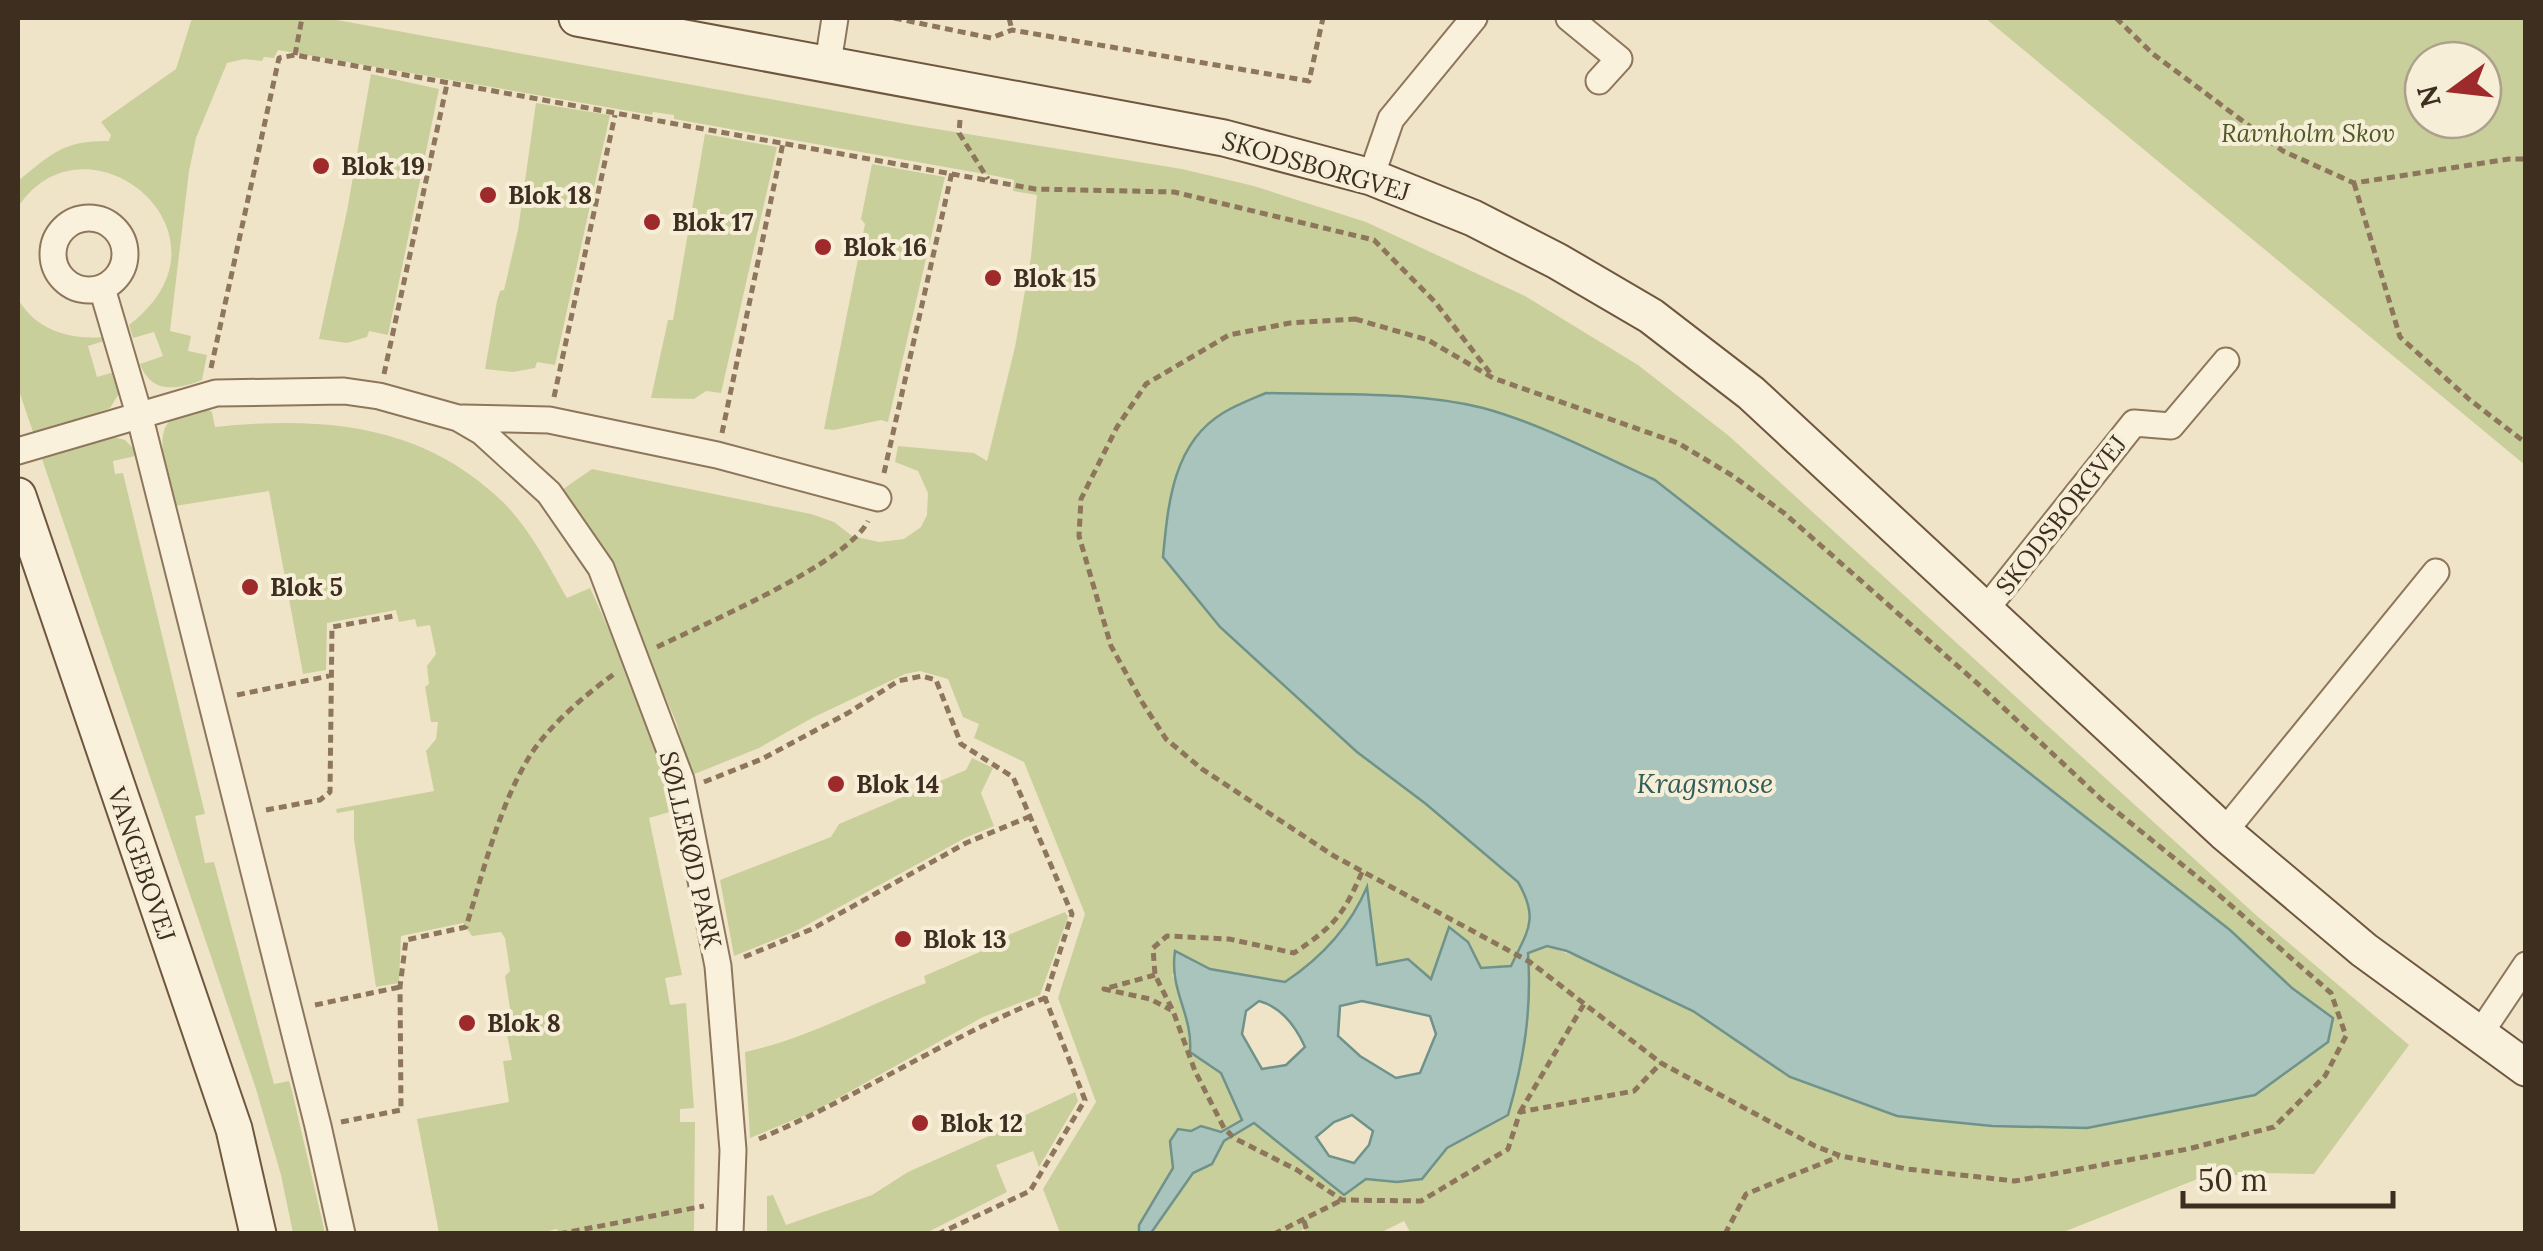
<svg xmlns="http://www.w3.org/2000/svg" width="2543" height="1251" viewBox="0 0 2543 1251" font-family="Lora,serif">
	<rect width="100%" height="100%" fill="#f0e4c8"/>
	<!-- green -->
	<path fill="#c9cf9b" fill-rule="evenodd" d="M192 18H326L912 125 1182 169 1254 186 1366 222 1525 296 1638 365 1729 436 2257 916 2409 1045 2314 1174 2261 1173 2200 1178 2061 1233 1411 1234 1404 1221 1380 1233H1306L1304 1229 1294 1234 1151 1233 1193 1173 1212 1164 1224 1141 1254 1123 1307 1162 1315 1173 1397 1182 1422 1179 1447 1148 1508 1115C1524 1060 1532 1010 1528 952L1547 946 1608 968 1694 1011 1790 1077 1897 1116 1992 1126 2087 1128 2255 1095 2328 1042 2333 1018 2292 988 2230 930 1655 480 1197 595 1220 627 1357 752 1426 804 1518 882C1541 922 1526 929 1511 966L1481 968 1468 942 1431 979 1377 965 1367 889C1347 927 1321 957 1285 982L1210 969 1172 974C1182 1000 1192 1025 1190 1052L1221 1073 1242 1120 1221 1132 1201 1126 1170 1141 1173 1168 1139 1225V1233H1060L1043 1189 1096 1102 1058 998 1085 914 1024 762 974 738 979 724 963 717 948 679 920 671 905 674 812 718 759 748 692 775 676 722 616 581 559 492 592 469 811 514 834 522 852 536 879 542 904 539 921 527 927 515 928 493 918 471 895 462 898 446 974 453 987 461 1015 347 1031 257 1037 195 1013 191 1014 180 996 176 674 119V115L653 112 652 115 278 50 274 58 264 57 262 61 244 59 227 63 196 138 189 171 170 331 191 336 188 351 207 355 202 380C177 390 151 394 140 364L163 356 154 332 133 338 129 325C248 234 86 104 18 207V181C51 154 64 140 109 141L111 135 101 122 176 69Z
		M1985 18H2525V465ZM2423 60H2483V120H2423Z
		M371 74 439 89 388 335 369 331 367 337 347 343 319 339 347 211Z
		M536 103 610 115 555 365 537 362 535 368 513 372 485 369 497 301 500 291 504 290 518 230Z
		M705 134 777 147 721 393 706 391 694 399 651 398 668 320H673Z
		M872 164 945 177 888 422 881 420 834 430 824 429 865 224 861 219Z
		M18 299C36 330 69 340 103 337L104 341 88 346 97 377 118 371 120 392 110 408 34 435 18 388Z
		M204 407 212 412 215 427C322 416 422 423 503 502 530 529 548 565 567 598L590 588C624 660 652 734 673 811L649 818 682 975 665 978 670 1005 686 1003 694 1108 680 1109V1122H695L694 1233 559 1234 557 1229 536 1234 439 1233 417 1119 509 1102 503 1061 512 1060 504 1019 511 1015 505 976 510 971 505 938 501 932 472 936 463 923 401 936 399 983 376 987 354 839V810L337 813 336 809 434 791 426 751 436 739 438 722H431L425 687 429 684 427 666 436 654 430 625 417 627 415 619 399 622 396 610 327 623 326 670 303 674 269 491 175 506C171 483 150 434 173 418 181 412 195 410 204 407Z
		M114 437 125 440 140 455 113 461 115 474 123 473 205 814 195 816 205 863 214 862 274 1084 289 1081 292 1091 325 1233H293L281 1175 256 1089 42 459Z
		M972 758 993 768 981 793 994 826 965 838 796 931 734 956 720 880 831 837 839 824 966 770Z
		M1065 912 1068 917 1040 995 983 1017 815 1111 750 1138 745 1052C809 1038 865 1006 926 983L924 976 989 948 988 943Z
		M1075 1092 1078 1101 1039 1167 1033 1151 996 1165 1007 1192 926 1233H767V1196L773 1195 786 1225 872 1195 908 1172 998 1132V1128Z"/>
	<!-- water -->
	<path fill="#a9c4bc" stroke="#6f938a" stroke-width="2.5" fill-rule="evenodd" d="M1266 393C1337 395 1413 391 1483 408 1539 423 1602 456 1655 480L2230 930 2292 988 2333 1018 2328 1042 2255 1095 2087 1128 1992 1126 1932 1120 1897 1116 1790 1077 1693 1011 1567 951 1547 946 1528 953C1532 1010 1524 1060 1508 1115L1447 1148 1422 1179 1397 1182 1366 1179 1344 1195 1254 1123 1224 1141 1212 1164 1193 1173 1151 1233H1139V1225L1173 1168 1170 1141 1178 1129 1191 1131 1201 1126 1221 1132 1242 1120 1221 1073 1190 1052C1193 1014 1169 991 1175 951L1210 969 1285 982C1321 958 1350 927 1367 887L1377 965 1408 959 1431 979 1449 927 1468 942 1481 968 1511 966C1527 931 1540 920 1518 882L1426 804 1357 752 1220 627 1163 557C1168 504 1173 443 1223 413 1236 405 1252 399 1266 393ZM1259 1001C1281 1007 1296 1027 1305 1047L1286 1065 1262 1069 1242 1034 1246 1011ZM1362 1001 1430 1016 1436 1034 1420 1073 1396 1078 1360 1056 1338 1036 1340 1006ZM1352 1115 1373 1131 1369 1145 1354 1163 1329 1156 1316 1137 1334 1122Z"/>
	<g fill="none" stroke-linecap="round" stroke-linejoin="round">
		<defs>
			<path id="street" d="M1569 18 1619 59 1599 81
				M828 63 835 18
				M1371 177 1391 119 1474 18
				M53 254a36 36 0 1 1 72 0a36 36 0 1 1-72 0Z
				M102 288 139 414 318 1126 342 1234
				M463 418 549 420 717 455 878 498
				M18 451 216 393 344 391 379 396 458 418 482 432 549 493 601 568 681 780 718 966 733 1150 730 1234
				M1986 609 2134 423 2171 426 2226 361
				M2224 832 2436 572
				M2479 1035 2526 965"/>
			<path id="secondary" d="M577 18 1224 138 1371 177 1473 218 1557 261 1651 316 1751 393 2224 832 2364 950 2526 1068
				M18 496 234 1129 258 1234"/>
		</defs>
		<!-- street casing -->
		<use href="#street" stroke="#8d765c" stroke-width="29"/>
		<!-- secondary casing -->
		<use href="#secondary" stroke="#6f573f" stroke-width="39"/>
		<!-- path -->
		<path stroke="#8d765c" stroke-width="5" stroke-dasharray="8 5" stroke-linecap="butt" d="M894 18 991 38 1012 30 1309 81 1323 18
			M1009 18 1012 30
			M2116 18 2153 54 2283 151 2354 183 2509 159H2526
			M295 55 302 18
			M960 120 959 133 988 179
			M2354 183 2400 337 2470 400 2526 443
			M1355 319 1428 340 1493 378 1678 443 1733 476 1784 513 1977 683 2101 799 2211 888 2331 993 2346 1036 2325 1076 2274 1127 2188 1149 2015 1181 1907 1169 1841 1156 1815 1146 1661 1063 1530 962 1334 856 1202 769 1166 739 1142 702 1111 646 1079 536 1081 499 1117 427 1146 384 1229 335 1290 323Z
			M211 368 279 58 295 55 1035 189 1174 192 1374 240 1435 302 1491 374
			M384 374 447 84
			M554 397 615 115
			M722 433 783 143
			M884 473 952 172
			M657 647C704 624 848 563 868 521
			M237 695 329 676
			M704 782 762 759 848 713 898 681 922 676 936 680 961 744 1013 777 1072 914 1045 998 1085 1100 1030 1191 938 1234
			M266 810 320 800 330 792 332 627 394 616
			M1362 872C1343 916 1334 926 1294 953L1229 939 1167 936 1153 948 1155 975 1173 1011 1195 1071 1224 1128 1234 1138 1297 1170 1342 1200 1421 1201 1508 1149 1520 1112 1634 1091 1661 1063
			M744 957 812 929 966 843 1031 816
			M1155 975 1104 989 1150 999 1171 1010
			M315 1005 400 987
			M1520 1112 1584 1004
			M341 1122 401 1110 400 987 406 940 466 927C484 870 499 805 531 754 551 724 585 695 614 674
			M759 1139C858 1097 944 1039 1045 998
			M1304 1221 1308 1234
			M559 1234 704 1206
			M1274 1234 1342 1200
			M1725 1234 1746 1194 1838 1157"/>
		<!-- street -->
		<use href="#street" stroke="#faf1dc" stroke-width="25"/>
		<!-- secondary -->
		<use href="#secondary" stroke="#faf1dc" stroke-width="35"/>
	</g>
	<!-- markers -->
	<g fill="#9e2a2b" stroke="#f7eed8" stroke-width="4">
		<circle cx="321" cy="166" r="10"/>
		<circle cx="488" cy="195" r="10"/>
		<circle cx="652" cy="222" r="10"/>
		<circle cx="823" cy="247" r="10"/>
		<circle cx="993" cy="278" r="10"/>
		<circle cx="250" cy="587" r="10"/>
		<circle cx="836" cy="784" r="10"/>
		<circle cx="903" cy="939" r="10"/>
		<circle cx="467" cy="1023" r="10"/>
		<circle cx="920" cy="1123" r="10"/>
	</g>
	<g text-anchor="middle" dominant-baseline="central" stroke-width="8" stroke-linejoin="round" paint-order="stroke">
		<!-- park labels -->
		<g font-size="25" font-style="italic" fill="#4d5a26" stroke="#f7eed8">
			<text x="2308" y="133">Ravnholm Skov</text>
		</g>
		<!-- poi labels -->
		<g font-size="25" font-weight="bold" fill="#3d2e20" stroke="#f7eed8" text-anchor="start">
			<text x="341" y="166">Blok 19</text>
			<text x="508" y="195">Blok 18</text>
			<text x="672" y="222">Blok 17</text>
			<text x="843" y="247">Blok 16</text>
			<text x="1013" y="278">Blok 15</text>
			<text x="270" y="587">Blok 5</text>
			<text x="856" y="784">Blok 14</text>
			<text x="923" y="939">Blok 13</text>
			<text x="487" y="1023">Blok 8</text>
			<text x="940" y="1123">Blok 12</text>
		</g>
		<!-- street labels -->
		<g font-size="25" fill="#3d2e20" stroke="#f7eed8">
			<text transform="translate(1316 166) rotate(16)">SKODSBORGVEJ</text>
			<text transform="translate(2061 515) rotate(-52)">SKODSBORGVEJ</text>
			<text transform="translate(691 850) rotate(77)">SØLLERØD PARK</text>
			<text transform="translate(142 864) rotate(71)">VANGEBOVEJ</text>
		</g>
		<!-- water labels -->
		<g font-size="28" font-style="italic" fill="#2f5d5a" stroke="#f7eed8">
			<text x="1705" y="783">Kragsmose</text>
		</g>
	</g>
	<!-- border -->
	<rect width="2543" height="1251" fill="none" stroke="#3d2e20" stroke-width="40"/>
	<!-- north arrow -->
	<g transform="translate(2453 90) rotate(255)"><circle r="48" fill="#f7eed8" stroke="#ada18e" stroke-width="2.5"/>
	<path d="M0-8L18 38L0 25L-18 38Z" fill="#9e2a2b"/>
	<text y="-15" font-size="28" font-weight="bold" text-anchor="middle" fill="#3d2e20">N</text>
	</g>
	<!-- scale -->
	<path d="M2183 1191v15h210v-15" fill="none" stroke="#3d2e20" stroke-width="5"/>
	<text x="2198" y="1191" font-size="30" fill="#3d2e20" stroke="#f7eed8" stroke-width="8" paint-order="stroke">50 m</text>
</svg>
